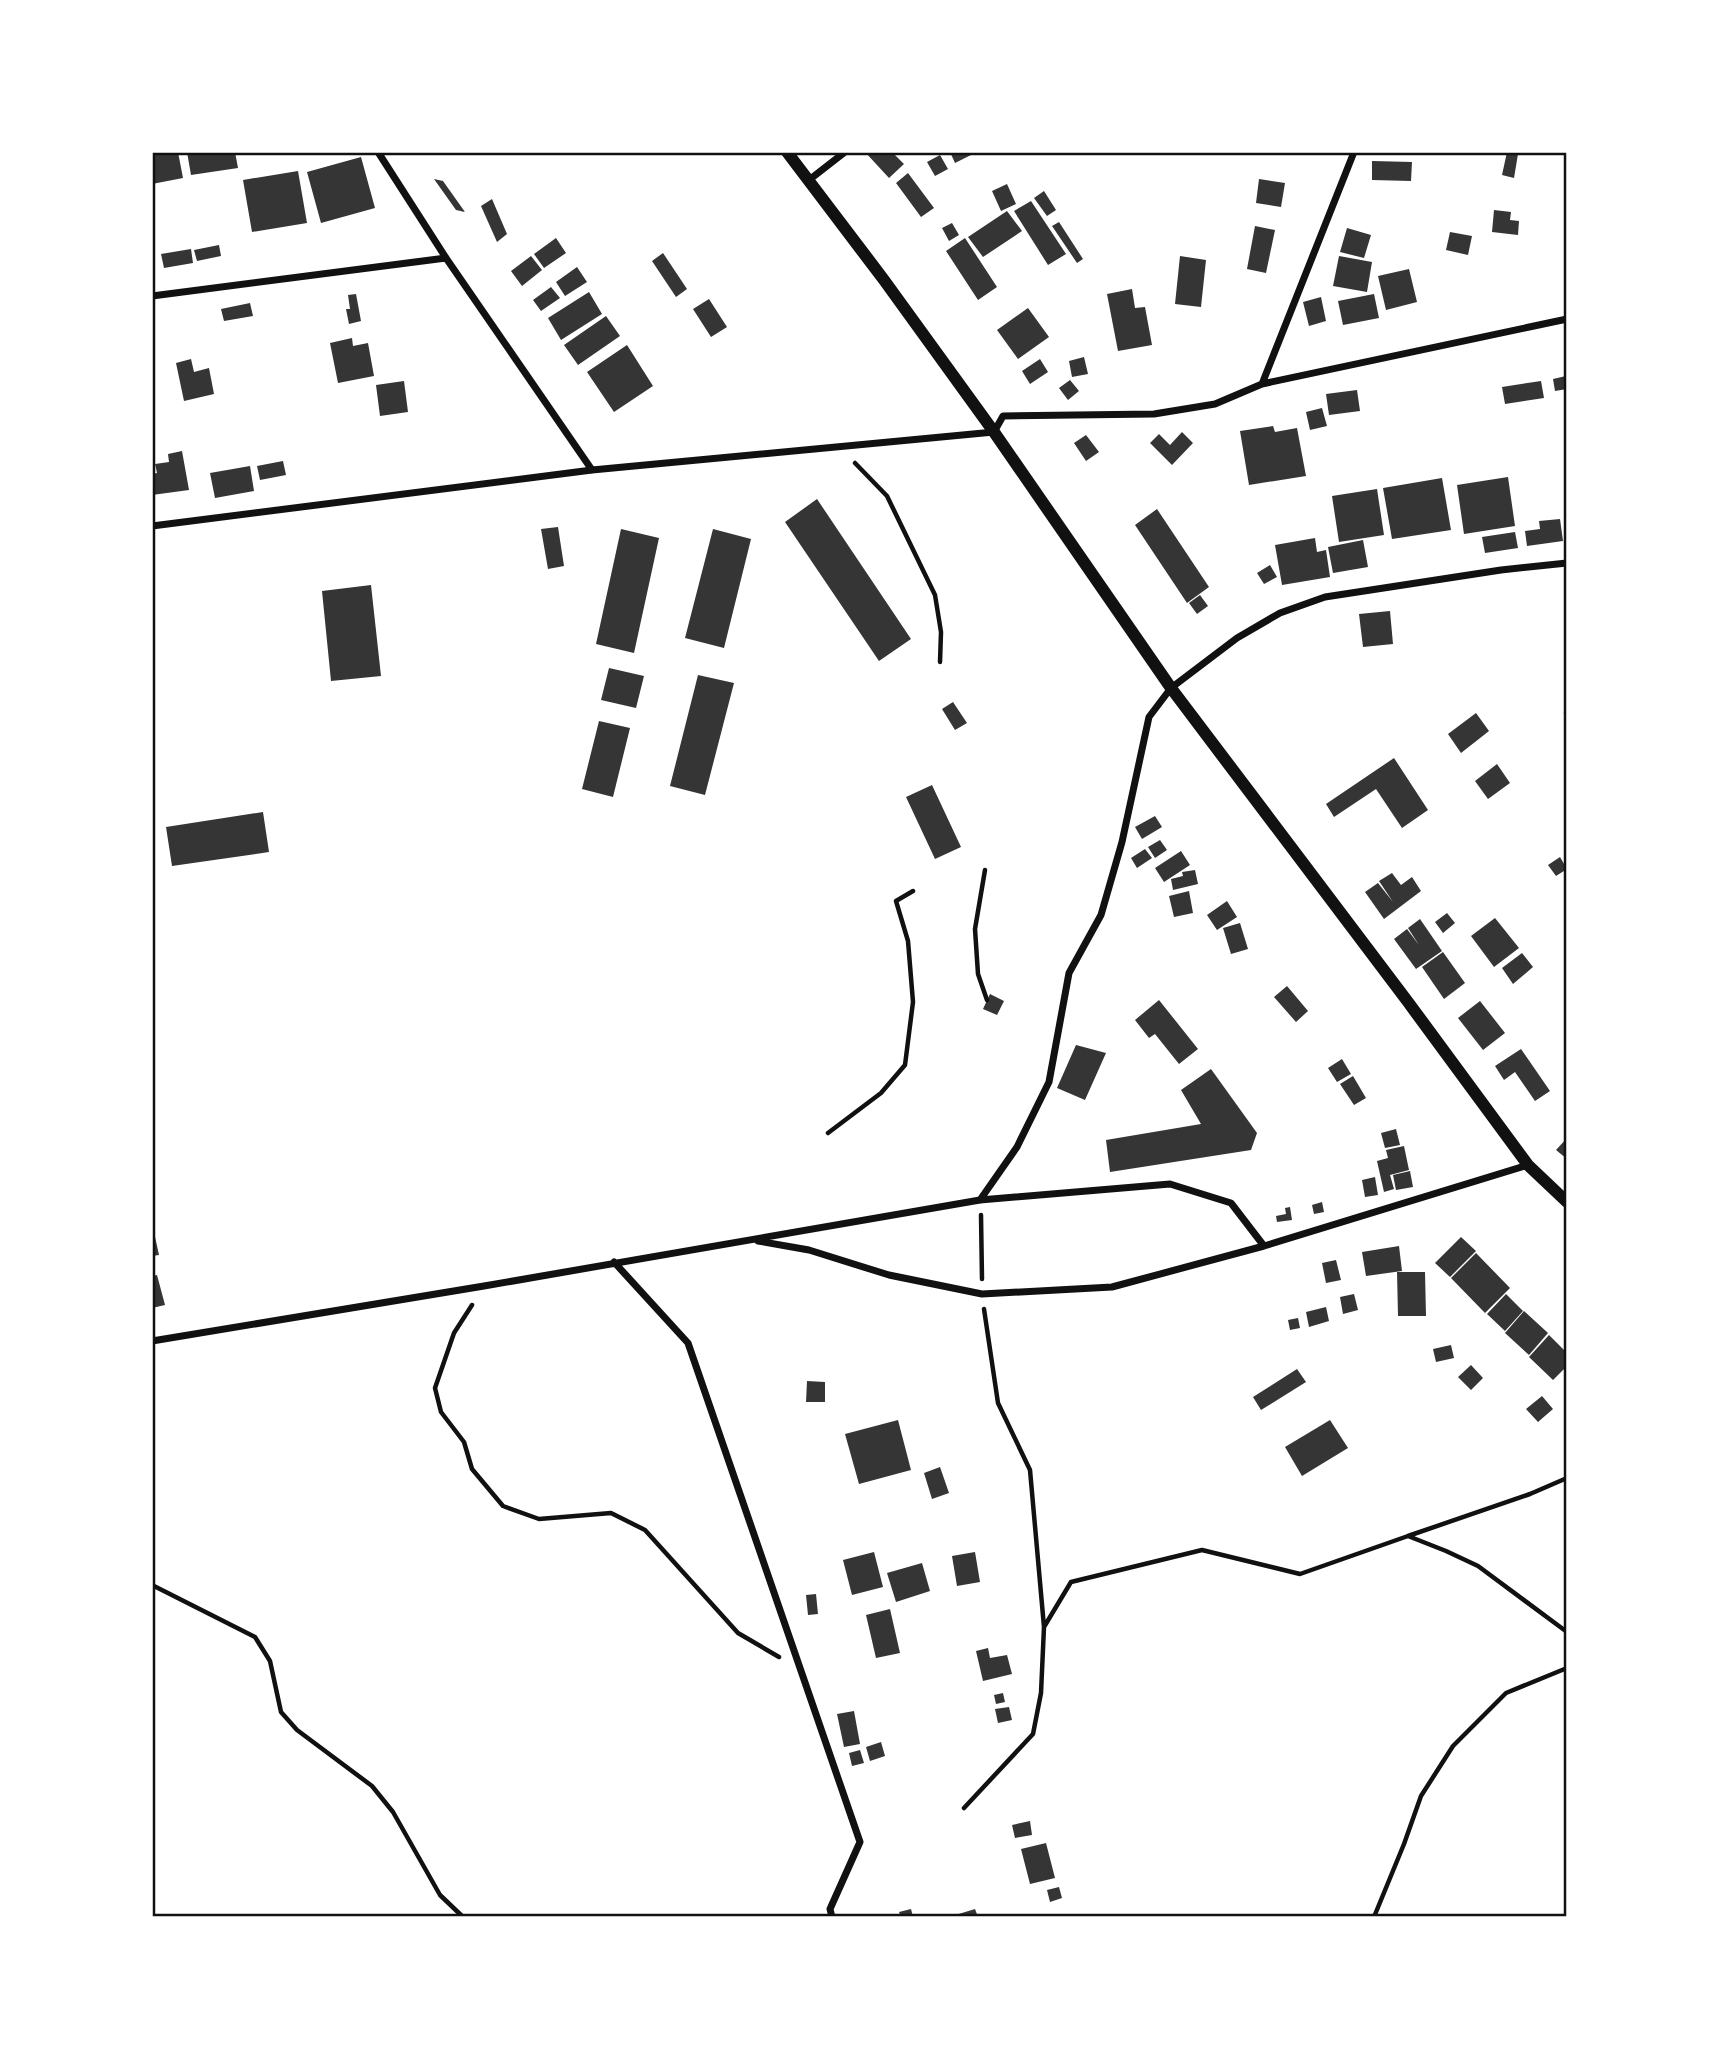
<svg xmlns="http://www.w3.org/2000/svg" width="1719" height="2069" viewBox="0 0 1719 2069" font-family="'Archivo Narrow',sans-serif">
	<rect width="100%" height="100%" fill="#fff"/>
	<!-- building -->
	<path fill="#353535" d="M152 152H178L183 178 152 184Z
		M187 152H235L238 168 191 175Z
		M865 152H892L904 164 889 178Z
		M950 152H977L955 163Z
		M1507 152 1518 154 1514 178 1502 175Z
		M940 155 948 169 935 176 927 162Z
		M361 157 375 208 321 223 307 172Z
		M1372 161 1412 162 1411 181 1372 180Z
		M298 171 307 223 252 232 243 180Z
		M908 173 934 208 921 217 896 183Z
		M434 179 443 181 465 212 456 210Z
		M1259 179 1285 183 1281 207 1256 203Z
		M1007 184 1016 204 1001 211 992 191Z
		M1044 191 1056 210 1047 216 1034 198Z
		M492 199 507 234 497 242 481 206Z
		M1031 201 1066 254 1048 265 1014 211Z
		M1494 210 1511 212 1510 220 1519 221 1518 235 1492 232Z
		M1007 211 1022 231 983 257 968 237Z
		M1059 222 1083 259 1077 263 1052 226Z
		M952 223 959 235 949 241 942 228Z
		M1255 226 1275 230 1266 273 1247 269Z
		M1347 228 1371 235 1364 258 1340 252Z
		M1450 232 1472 236 1468 255 1446 250Z
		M556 238 566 253 544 268 534 254Z
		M965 238 997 287 978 300 946 251Z
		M219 245 221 256 197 261 194 250Z
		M191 249 193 263 164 268 161 254Z
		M663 253 687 289 676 297 652 261Z
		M531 256 542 270 522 286 511 271Z
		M1180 256 1206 260 1201 307 1175 304Z
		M1339 256 1372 262 1367 292 1333 286Z
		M577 267 587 282 565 296 556 282Z
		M1409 269 1417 302 1386 310 1378 276Z
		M551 287 560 298 541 311 533 300Z
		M1132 289 1135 308 1145 307 1152 345 1118 351 1107 294Z
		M589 292 602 314 561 340 548 318Z
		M356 294 361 321 349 324 346 309H350L348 295Z
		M1374 294 1379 318 1343 325 1338 301Z
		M1321 297 1326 321 1309 326 1303 302Z
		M709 299 727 327 711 337 693 309Z
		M250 303 253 316 224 321 221 309Z
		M1028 308 1049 337 1018 359 997 330Z
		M606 316 620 336 578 365 564 345Z
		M352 338 353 346 368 343 374 376 338 383 330 343Z
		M627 345 653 386 614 412 587 372Z
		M1084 357 1088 374 1072 377 1069 361Z
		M191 359 194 372 209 368 214 394 184 401 176 363Z
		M1040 359 1048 372 1030 384 1022 371Z
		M1566 376 1567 389 1555 391 1553 379Z
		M1070 380 1079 391 1068 400 1059 388Z
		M404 381 408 412 380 416 376 385Z
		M1541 381 1544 398 1505 404 1502 387Z
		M1357 390 1360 411 1329 415 1326 394Z
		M1322 408 1327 426 1310 430 1306 412Z
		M1273 426 1275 432 1297 428 1306 476 1249 485 1240 431Z
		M1182 432 1193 443 1172 465 1150 443 1159 434 1170 445Z
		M1086 435 1099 452 1086 461 1074 443Z
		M182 451 189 490 152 495V474L157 473 155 464 169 462 168 454Z
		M283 461 286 475 260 480 257 466Z
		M250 466 254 491 215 498 210 473Z
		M1508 477 1515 526 1464 534 1457 485Z
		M1442 478 1451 530 1392 539 1383 488Z
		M1377 489 1384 535 1339 542 1332 496Z
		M817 499 911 639 879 661 785 522Z
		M1157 509 1209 587 1187 603 1135 525Z
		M1560 519 1563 541 1527 546 1525 531 1540 529 1539 521Z
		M558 527 564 566 548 569 541 529Z
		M621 529 659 538 634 653 596 644Z
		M713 529 751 539 724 648 685 638Z
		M1515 532 1518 548 1485 553 1482 537Z
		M1315 538 1317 552 1326 550 1330 577 1282 585 1275 545Z
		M1363 540 1368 567 1333 573 1328 547Z
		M1270 565 1277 577 1264 584 1257 573Z
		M371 585 381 676 331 681 322 591Z
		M1200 595 1208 606 1197 614 1189 603Z
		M1390 611 1393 644 1363 647 1359 614Z
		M609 668 644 676 636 708 601 700Z
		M698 675 734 683 705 795 670 786Z
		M953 702 967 723 955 730 942 709Z
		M1476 713 1489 731 1461 753 1448 734Z
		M599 721 630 728 613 797 582 789Z
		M1394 758 1428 810 1402 828 1376 789 1334 817 1326 804Z
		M1497 764 1510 783 1488 799 1475 781Z
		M932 785 961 847 935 859 906 797Z
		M263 812 269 852 172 866 166 827Z
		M1155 816 1162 827 1142 839 1135 827Z
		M1160 840 1167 850 1155 858 1148 847Z
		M1145 849 1152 858 1137 868 1131 858Z
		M1181 851 1190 865 1164 882 1155 868Z
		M1560 857 1567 869 1556 876 1548 865Z
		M1195 870 1198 884 1173 890 1171 879 1183 876 1182 872Z
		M1392 873 1401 885 1412 877 1421 891 1384 919 1365 892 1378 883 1393 902 1379 881Z
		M1189 891 1193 913 1174 917 1169 896Z
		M1227 901 1237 917 1217 930 1207 915Z
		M1447 913 1455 923 1443 933 1435 922Z
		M1495 918 1519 948 1494 967 1471 936Z
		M1420 919 1442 951 1416 969 1394 939 1407 929 1419 945 1408 928Z
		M1240 923 1248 949 1231 954 1223 928Z
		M1443 952 1465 983 1444 999 1422 967Z
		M1522 953 1533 967 1513 984 1502 968Z
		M1287 986 1308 1011 1296 1022 1274 997Z
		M990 994 1004 1001 997 1015 983 1009Z
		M1159 1000 1198 1049 1179 1064 1155 1034 1149 1038 1135 1020Z
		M1480 1001 1505 1033 1483 1050 1458 1018Z
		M1076 1045 1106 1053 1085 1100 1057 1088Z
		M1521 1049 1550 1091 1535 1101 1515 1072 1504 1080 1495 1066Z
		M1342 1059 1351 1074 1337 1082 1328 1068Z
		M1211 1069 1257 1133 1251 1150 1110 1172 1106 1140 1201 1124 1181 1090Z
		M1353 1076 1366 1098 1354 1105 1340 1084Z
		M1396 1129 1400 1145 1385 1148 1381 1133Z
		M1567 1138V1159L1556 1150Z
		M1404 1146 1409 1170 1390 1175 1394 1189 1384 1192 1377 1161 1388 1158 1386 1150Z
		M1410 1171 1413 1187 1396 1190 1393 1175Z
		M1375 1177 1378 1195 1365 1197 1362 1180Z
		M1322 1202 1324 1212 1314 1214 1312 1205Z
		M1290 1207 1292 1220 1277 1222 1276 1216 1286 1214 1285 1208Z
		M152 1223 159 1255 152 1256Z
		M1461 1237 1476 1251 1450 1277 1435 1263Z
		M1399 1246 1402 1271 1366 1276 1362 1252Z
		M1476 1253 1510 1288 1485 1313 1451 1278Z
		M1336 1260 1341 1280 1326 1283 1322 1263Z
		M1397 1272H1425L1426 1316H1398Z
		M157 1275 165 1305 152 1308V1276Z
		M1354 1294 1358 1310 1343 1314 1340 1297Z
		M1506 1294 1523 1311 1505 1331 1487 1314Z
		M1326 1307 1329 1321 1309 1327 1306 1312Z
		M1524 1311 1548 1333 1529 1355 1505 1333Z
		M1298 1318 1300 1328 1290 1330 1288 1320Z
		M1549 1335 1567 1353V1366L1553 1380 1529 1357Z
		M1451 1345 1454 1358 1436 1362 1433 1349Z
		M1471 1365 1483 1378 1471 1390 1458 1377Z
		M1297 1369 1306 1382 1261 1410 1253 1397Z
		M807 1381 825 1382V1402H806Z
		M1542 1396 1553 1409 1538 1422 1526 1409Z
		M898 1420 911 1470 859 1484 845 1434Z
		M1330 1420 1348 1448 1302 1476 1285 1447Z
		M940 1467 949 1493 932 1499 924 1473Z
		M874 1552 883 1587 852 1595 843 1560Z
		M975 1552 980 1582 957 1586 952 1556Z
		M922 1563 930 1591 896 1602 887 1573Z
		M816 1594 818 1614 808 1615 806 1595Z
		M890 1609 900 1653 876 1658 866 1615Z
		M988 1648 990 1658 1007 1655 1012 1674 983 1681 976 1651Z
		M1003 1693 1005 1702 996 1704 994 1695Z
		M1009 1707 1012 1720 998 1723 995 1709Z
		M854 1711 860 1744 844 1747 837 1714Z
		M881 1742 885 1756 870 1761 866 1747Z
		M860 1750 864 1763 852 1766 849 1753Z
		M1030 1821 1032 1835 1015 1838 1012 1825Z
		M1046 1843 1055 1878 1030 1884 1021 1849Z
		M1059 1887 1062 1898 1050 1902 1047 1890Z
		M911 1909 913 1917H901L899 1912Z
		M975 1909 978 1917H952V1916Z"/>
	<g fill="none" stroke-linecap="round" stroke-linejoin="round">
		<!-- path -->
		<path stroke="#111" stroke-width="4.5" d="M855 463 887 496 935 595 941 632 940 662
			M1566 713H1567
			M985 870 975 929 978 974 987 1000
			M828 1133 881 1093 905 1065 913 1002 908 941 896 901 913 891
			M981 1215 982 1279
			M472 1305 454 1333 435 1388 441 1412 464 1442 472 1469 503 1506 539 1519 611 1513 645 1530 738 1633 779 1657
			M1408 1536 1530 1494 1567 1478
			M152 1585 255 1637 270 1661 281 1712 297 1730 372 1786 393 1812 440 1895 463 1917
			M1044 1627 1071 1582 1202 1550 1300 1574 1408 1536 1446 1551 1478 1566 1567 1632
			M964 1808 1033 1734 1041 1693 1044 1627 1030 1470 998 1403 984 1309
			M1374 1917 1404 1844 1421 1796 1453 1746 1506 1693 1567 1668"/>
		<!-- minor -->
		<path stroke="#111" stroke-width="7" d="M378 152 446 258 592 470
			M809 180 845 152
			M152 296 446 258
			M1262 384 1354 152
			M152 526 592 470 994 432 1003 416 1154 414 1215 404 1262 384 1567 319
			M980 1200 1017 1147 1049 1082 1069 973 1101 915 1122 842 1149 717 1171 688 1237 638 1280 613 1325 597 1501 570 1567 563
			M758 1241 809 1250 889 1275 982 1294 1112 1287 1264 1246 1528 1165
			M614 1262 688 1343 860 1842 830 1909 832 1917
			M152 1341 484 1286 980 1200 1170 1184 1231 1203 1264 1246"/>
		<!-- tertiary -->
		<path stroke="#111" stroke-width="12" d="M787 152 884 280 994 432 1171 688 1408 1002 1528 1165 1567 1202"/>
	</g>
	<!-- border -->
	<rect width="1719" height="2069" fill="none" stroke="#ffffff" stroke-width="308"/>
	<rect x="154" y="154" width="1411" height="1761" fill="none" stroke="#111" stroke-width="2.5"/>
</svg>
